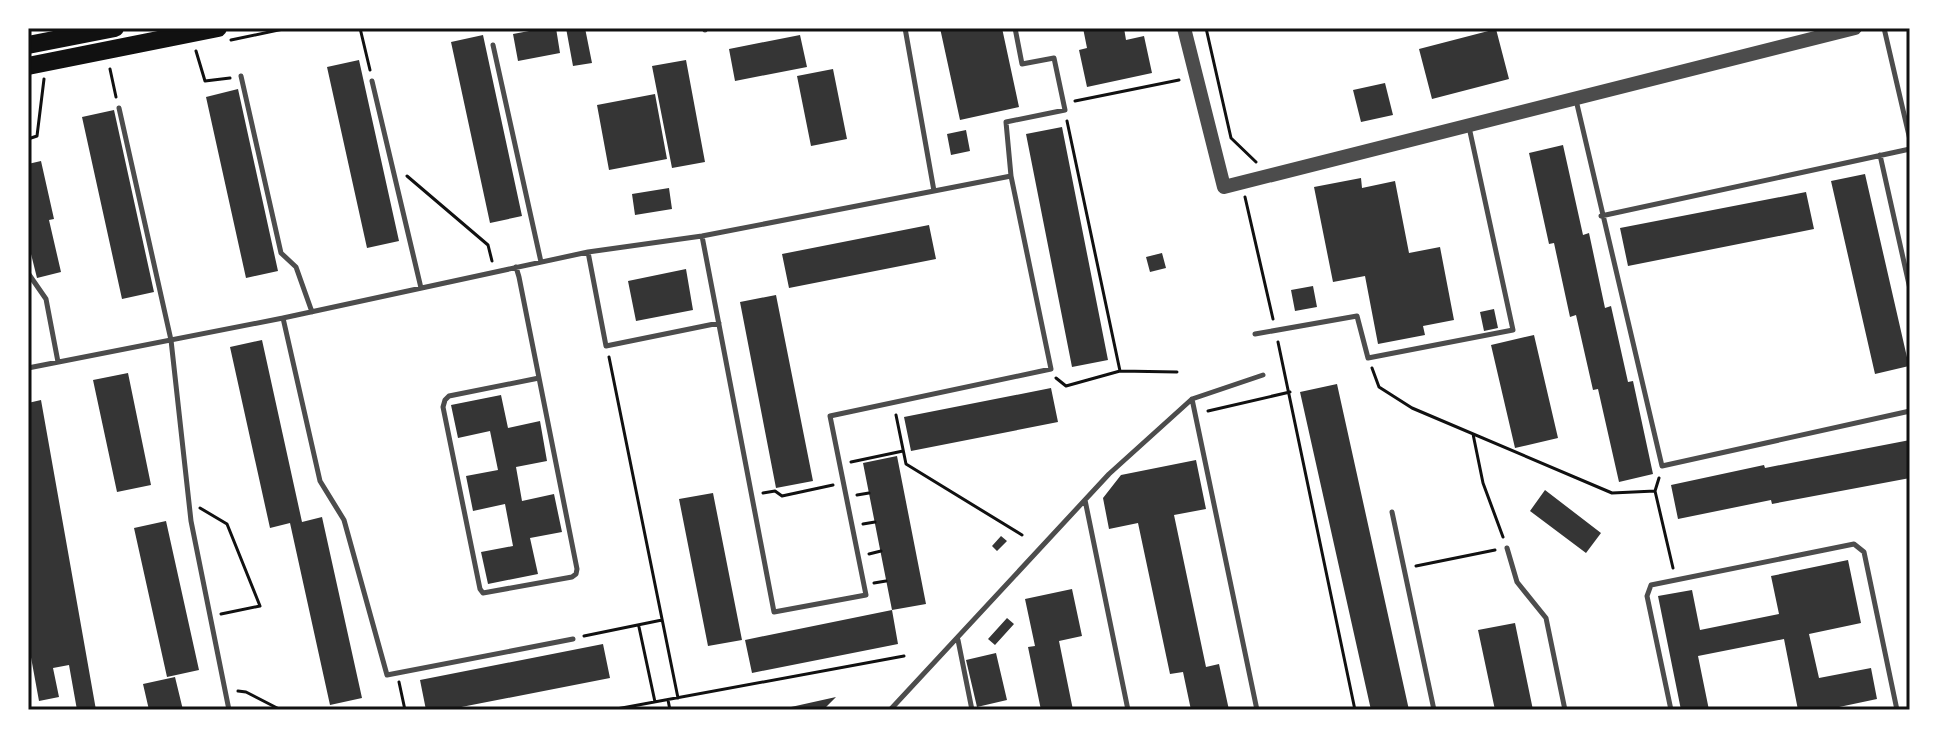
<svg xmlns="http://www.w3.org/2000/svg" width="1938" height="738" viewBox="0 0 1938 738" font-family="Montserrat,sans-serif">
	<rect width="100%" height="100%" fill="#fff"/>
	<!-- building -->
	<path fill="#353535" d="M545 28H556L560 53 518 61 513 34Z
		M566 28H585L592 63 573 66Z
		M940 28H1002L1019 107 960 120Z
		M1083 28H1124L1126 40 1144 36 1152 73 1087 87 1079 50 1087 48Z
		M1496 29 1509 79 1432 99 1419 49Z
		M483 35 522 216 490 223 451 42Z
		M800 35 807 67 735 81 729 49Z
		M359 60 399 241 367 248 327 67Z
		M686 60 705 162 672 168 652 66Z
		M833 69 847 139 811 146 797 76Z
		M1385 83 1393 115 1361 122 1353 90Z
		M238 89 278 271 246 278 206 97Z
		M655 94 667 159 609 170 597 105Z
		M114 110 154 292 122 299 82 117Z
		M1062 127 1108 360 1072 367 1026 134Z
		M966 130 970 151 951 155 947 134Z
		M1563 145 1583 235 1589 233 1605 308 1611 306 1628 382 1633 381 1653 474 1619 482 1598 389 1593 390 1576 315 1570 317 1554 243 1549 244 1529 153Z
		M41 161 54 219 49 220 61 272 37 278 28 242V164Z
		M1865 174 1909 366 1875 374 1831 181Z
		M1361 178 1362 188 1395 181 1409 253 1440 247 1454 320 1423 326 1425 335 1378 344 1365 276 1333 282 1314 187Z
		M669 188 672 209 635 215 632 194Z
		M1806 192 1814 229 1628 266 1620 228Z
		M929 225 936 259 789 288 782 254Z
		M1162 253 1166 268 1150 272 1146 257Z
		M686 269 693 310 636 321 628 281Z
		M1313 286 1317 307 1295 311 1291 290Z
		M776 295 813 481 776 488 740 302Z
		M1494 309 1498 328 1484 331 1480 312Z
		M1534 335 1558 438 1515 448 1491 345Z
		M262 340 302 522 322 517 362 698 330 705 290 523 270 528 230 347Z
		M128 373 151 485 117 492 93 380Z
		M1337 384 1409 710H1371L1300 392Z
		M1051 388 1058 422 911 451 904 417Z
		M501 395 508 428 540 421 547 461 516 467 522 501 554 494 562 532 530 538 538 574 488 584 481 552 513 546 505 504 473 511 466 476 498 470 490 431 458 438 451 405Z
		M41 400 65 535 96 710H77L69 665 53 668 59 697 39 701 28 641V403Z
		M1910 440V478L1772 504 1771 500 1678 519 1671 485 1764 465 1765 468Z
		M897 456 926 604 892 610 863 463Z
		M1196 460 1206 509 1174 515 1206 667 1219 664 1229 710H1191L1183 672 1170 674 1138 523 1109 529 1103 498 1121 475Z
		M1545 490 1601 533 1586 553 1530 511Z
		M713 493 742 640 708 646 679 499Z
		M166 521 199 670 167 677 134 528Z
		M1001 536 1007 541 997 551 992 546Z
		M1848 560 1861 623 1809 634 1819 678 1871 668 1877 699 1825 710H1798L1784 639 1698 656 1709 710H1681L1658 596 1692 590 1700 630 1779 614 1771 576Z
		M1072 589 1082 636 1059 641 1073 710H1041L1028 647 1035 646 1025 599Z
		M892 610 898 644 752 673 745 640Z
		M1007 618 1014 624 995 645 988 639Z
		M1515 623 1533 710H1495L1478 630Z
		M603 644 610 678 446 710H426L420 680Z
		M996 653 1007 700 977 707 966 660Z
		M175 677 183 710H149L143 684Z
		M836 697 823 710H782V709Z"/>
	<g fill="none" stroke-linecap="round" stroke-linejoin="round">
		<!-- path -->
		<path stroke="#111" stroke-width="3" d="M360 28 370 70
			M1206 28 1231 138 1256 162
			M231 40 288 28
			M196 51 205 81 230 78
			M110 69 116 97
			M1075 101 1179 80
			M1067 121 1120 371 1177 372
			M28 139 37 136 44 79
			M407 176 488 245 492 261
			M1245 197 1273 319
			M1278 342 1355 710
			M609 357 678 698
			M1372 368 1379 387 1412 408 1612 493 1655 491
			M1056 378 1066 386 1120 371
			M1208 411 1290 392
			M896 415 906 464 1022 535
			M1473 434 1483 483 1503 537
			M851 462 903 451
			M1659 478 1655 491 1673 568
			M763 493 775 491 782 496 833 485
			M857 495 869 493
			M200 508 227 524 260 606 221 614
			M863 524 875 522
			M869 554 881 551
			M1416 566 1495 550
			M874 583 886 581
			M639 627 655 702
			M584 636 662 620
			M399 682 405 710
			M238 691 246 692 281 710
			M668 700 670 710
			M611 710 904 656"/>
		<!-- service -->
		<path stroke="#4c4c4c" stroke-width="5" d="M705 28V30
			M1884 28 1910 140
			M493 45 541 262
			M241 76 281 253 296 267 312 312
			M372 81 421 288
			M1576 100 1662 466 1910 411
			M119 108 171 340 191 521 229 710
			M1880 155 1910 289
			M1011 176 1006 122 1065 110 1054 58 1022 64 1015 28
			M1601 216 1910 149
			M702 236 774 612 866 595 830 416 1051 369 1011 176 934 191
			M588 252 606 346 719 323
			M516 267 519 277 577 569 576 574 572 577 483 593 480 589 443 407 445 400 449 396 539 378
			M28 273 46 299 58 362
			M283 318 320 481 344 520 387 675 573 639
			M1255 334 1357 316 1368 358 1513 330 1469 127
			M28 368 283 318 588 252 702 236 934 191 905 28
			M1192 399 1257 710
			M1085 500 1128 710
			M1392 512 1434 710
			M1507 548 1517 582 1546 618 1565 710
			M958 640 972 710
			M890 710 1109 474 1192 399 1263 375
			M1671 710 1647 596 1651 585 1854 544 1864 552 1897 710"/>
		<!-- tertiary -->
		<path stroke="#4c4c4c" stroke-width="14" d="M1184 28 1224 187 1855 28"/>
		<!-- trunk -->
		<path stroke="#111" stroke-width="18" d="M28 45 115 28
			M28 66 218 28"/>
	</g>
	<!-- border -->
	<rect width="1938" height="738" fill="none" stroke="#ffffff" stroke-width="60"/>
	<rect x="30" y="30" width="1878" height="678" fill="none" stroke="#111" stroke-width="3"/>
</svg>
